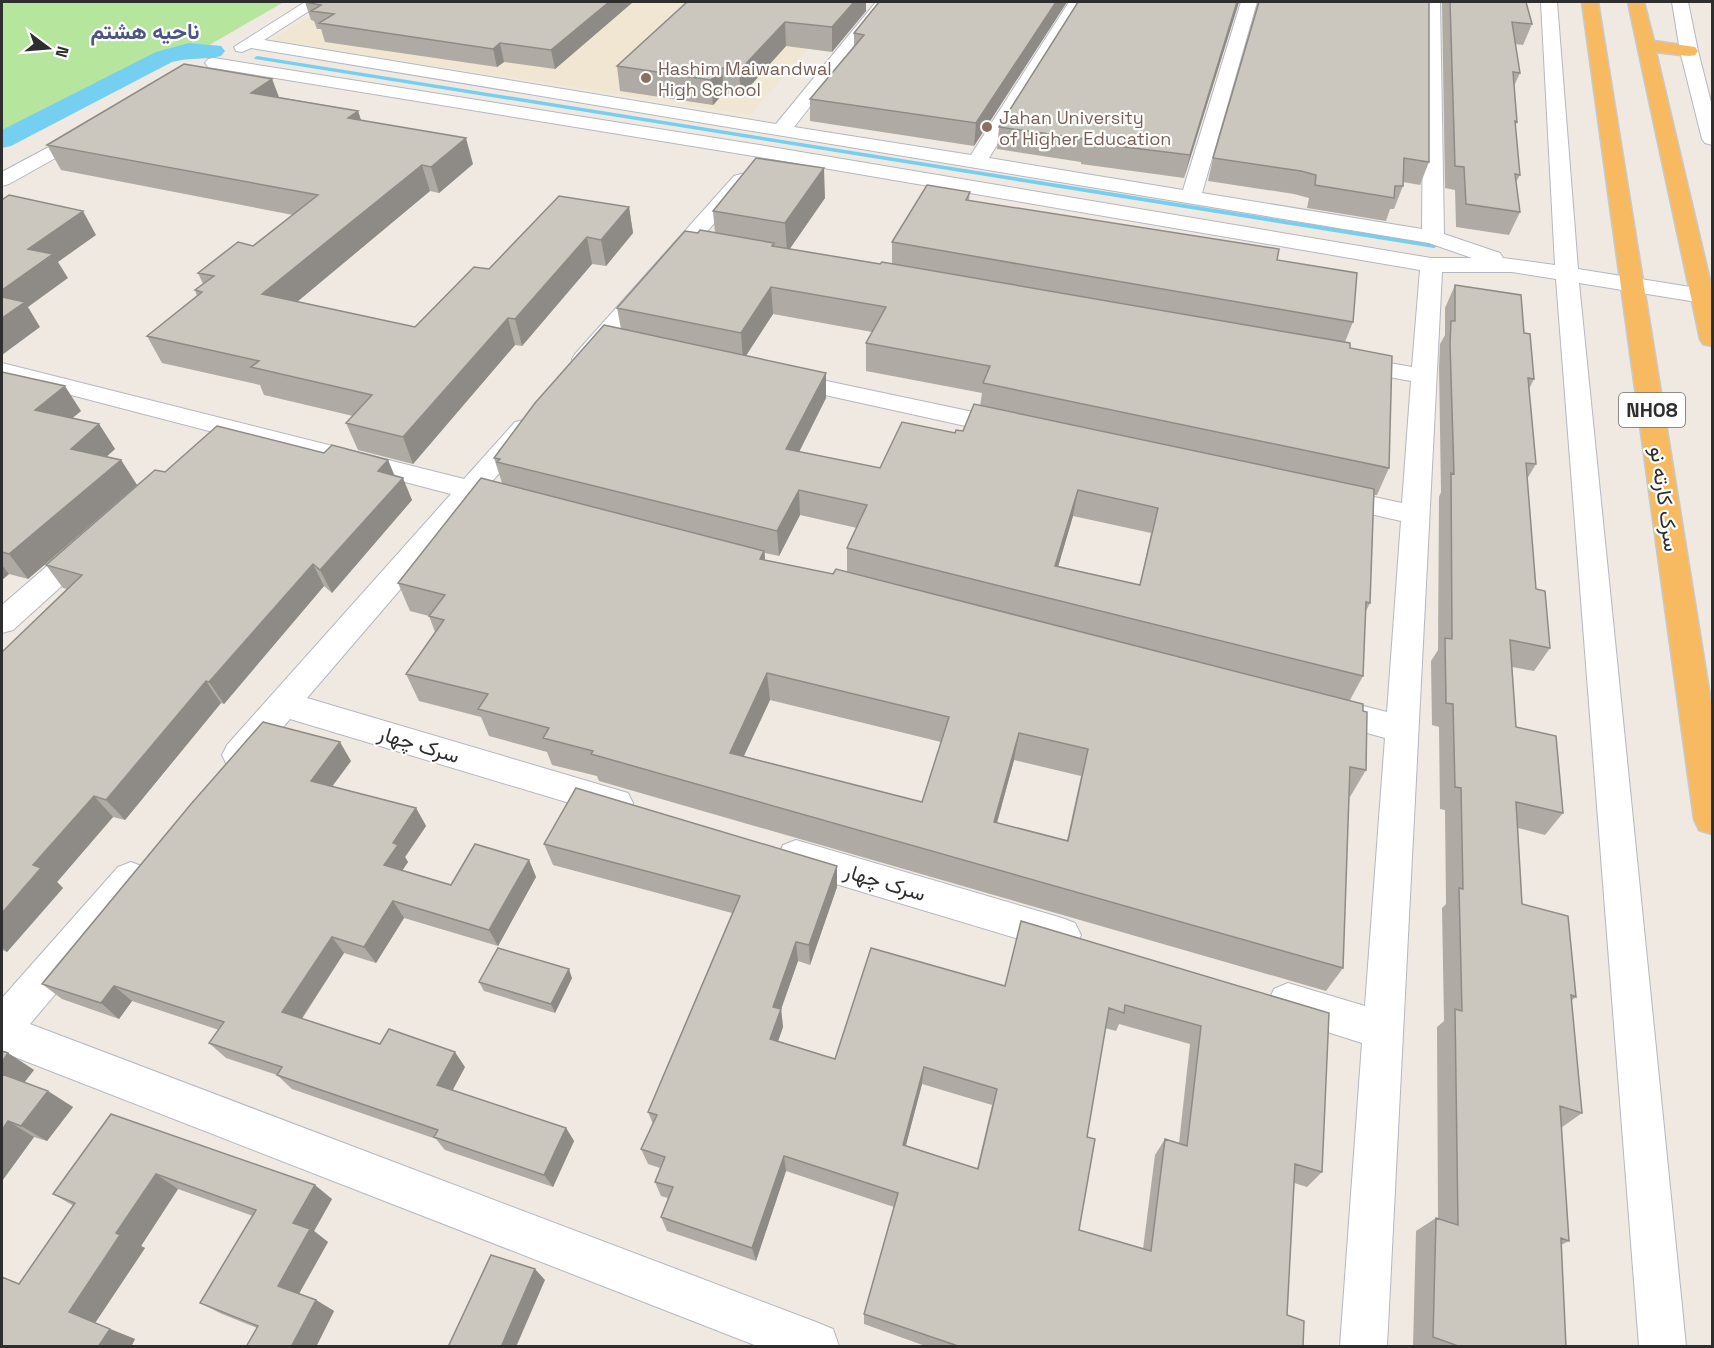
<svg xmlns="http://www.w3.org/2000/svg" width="1714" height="1348" viewBox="0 0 1714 1348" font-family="'Space Grotesk',Vazirmatn,sans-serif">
	<rect width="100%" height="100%" fill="#efe9e1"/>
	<!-- education -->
	<path fill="#f0e6d1" d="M334 2H848L750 115 270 40Z"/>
	<!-- green -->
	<path fill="#b6e59e" d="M2 2H284L204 48 182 46 161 52 2 135Z"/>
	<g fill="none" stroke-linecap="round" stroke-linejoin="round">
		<!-- stream -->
		<path fill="#75cff0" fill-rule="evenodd" d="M257 56 1434 244 1438 246 1434 248 255 59 254 58Z"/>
		<!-- canal -->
		<path fill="#75cff0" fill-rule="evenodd" d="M189 43 221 46 225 51 221 56C205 60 191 57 172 62L11 146 2 148V130L156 52Z"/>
		<defs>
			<path id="minor" d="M305 2H323L264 40 776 124 876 2H892L794 127 971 155 1069 2H1085L989 158 1183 190 1241 2H1257L1202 193 1422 229 1424 2H1440L1444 234 1500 253 1503 258 1555 265 1541 2H1557L1578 269 1703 289 1712 293 1711 301 1703 303 1579 283 1686 1346H1639L1556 279 1512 272H1442L1387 1346H1340L1362 1043 1274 1015 1268 1002 1274 989 1288 983 1365 1006 1385 738 1313 718 1308 709 1313 700 1324 696 1387 712 1401 521 1322 503 1318 497 1322 491 1332 488 1402 503 1411 381 1350 370 1341 368 1338 363 1341 358 1350 356 1412 367 1420 270 765 158 214 68 208 67 205 63 208 59 214 58 765 146 1431 258H1472L1429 243 251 48 242 52 236 51 234 47Z
				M1672 2H1688L1698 51 1712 106V145L1705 143 1702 139 1680 51Z
				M88 126 95 128 97 132 95 136 9 184 2 186V172Z
				M741 174 748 176 751 180 748 184 593 364 584 366 575 364 572 359 575 354 734 176Z
				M2 363 464 479 515 422 524 420 533 422 537 428 533 434 489 485 522 494 526 500 522 506 512 509 477 500 307 698 628 793 633 803 628 813 616 817 290 719 251 765 239 769 227 765 222 755 227 745 451 494 2 377Z
				M784 372 1011 420 1020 422 1024 428 1020 434 1011 436 775 384 772 379 775 374Z
				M86 538 96 541 100 548 96 555 13 630 2 633V605L76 541Z
				M796 840 1062 918 1075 923 1081 935 1075 947 1062 952 796 872 783 867 778 856 783 845Z
				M131 862 144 867 149 878 144 889 30 1024 816 1322 833 1329 839 1346H757L2 1052V998L118 867Z"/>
			<path id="trunk" d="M1582 2H1598L1712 709V834L1699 830 1694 819Z
				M1628 2H1644L1654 41 1695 47 1698 51 1695 55 1689 56 1656 52 1712 289V346L1703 344 1700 339Z"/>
		</defs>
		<!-- minor casing -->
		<use href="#minor" stroke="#b4b7c1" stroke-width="2"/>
		<!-- trunk casing -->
		<use href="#trunk" stroke="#c9c9c9" stroke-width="3"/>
		<!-- minor -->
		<use href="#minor" fill="#fff" fill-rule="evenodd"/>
		<!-- trunk -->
		<use href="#trunk" fill="#f8ba60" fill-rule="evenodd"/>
	</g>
	<!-- wall -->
	<path fill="#afaba4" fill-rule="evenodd" d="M305 2H633L555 69 504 62 497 67 325 42 321 29H317L314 21 311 20Z
		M687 2 866 11 832 52 786 46 741 96 724 93 713 105 620 91 617 66Z
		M1067 2 974 146 810 121V99L854 46V33Z
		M1078 2H1239L1184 178 1081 164V162L997 149 999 127Z
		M1258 2 1429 162 1420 185 1403 182V186L1394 209H1390L1386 221 1307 208 1309 198 1294 194 1208 181 1213 158Z
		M1442 2H1526L1532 24 1523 45 1515 44 1520 73 1514 86 1517 122 1515 126 1520 175 1516 182 1520 212 1509 235 1456 227 1455 190 1445 188Z
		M272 79 279 97 358 111 361 120 473 164 439 193 430 191 297 302 415 327 489 269 629 207 633 233 606 266 592 264 522 346 515 345 413 464 358 450 346 423 353 416 264 395 260 385 162 363 147 336 197 296 195 290 203 284 198 273 253 246 293 215 61 170 47 145Z
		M970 192 969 201 1277 260 1353 322 1345 342 1350 348 1389 468 1377 495H1374L1370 603 1365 613 1363 676 1350 700 1363 711 1366 770 1350 797 1349 796 1343 968 1326 991 599 781 597 776 552 765 547 752 489 736 481 717 419 701 406 674 435 632 429 616 410 611 398 583 504 484 502 483 494 458 621 329 617 308 698 233H715L713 211 825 198 789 249 880 264H892V242ZM773 314 872 332 866 343V371L982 393 980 406 963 431 955 433 880 468 799 452 826 398 746 356ZM800 515 857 528 847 548V572L833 574 765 560V553L779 556ZM1073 516 1151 533 1140 585 1058 566ZM770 700 941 742 922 802 744 756ZM1014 760 1081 776 1067 840 997 823Z
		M1455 285 1524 333 1534 379 1529 389 1536 464 1527 479 1536 589 1550 648 1534 671 1512 667 1516 727 1563 813 1545 835 1518 828 1522 904 1576 997 1571 1001 1582 1113 1561 1128 1569 1241 1561 1245 1566 1347H1413L1416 1231 1436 1218H1438L1437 1027 1444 1021 1442 908 1446 904 1445 810 1440 809 1439 727 1432 725 1431 661 1438 650 1439 497 1441 492 1439 368 1440 344 1445 335V308Z
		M2 372 81 411 72 418 99 424 115 449 106 457 121 460 137 485 28 579 9 574 2 580Z
		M324 453 388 460 395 476 412 500 332 593 324 586 224 704 221 703 125 820 113 817 57 882 63 888 7 952 2 950V652L67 589 63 588 46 565 165 472Z
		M351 761 332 786 416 808 426 826 405 857 408 862 402 871 451 885 529 860 536 877 498 946 404 918 376 963 344 953 302 1019 380 1044 465 1067 452 1090 566 1128 574 1141 553 1187 445 1150 436 1139 292 1089 277 1075 226 1058 209 1043 219 1030 132 1001 119 1019 62 999 42 984Z
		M544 844 837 887 810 965 798 961 781 1009 783 1027 778 1041 835 1059 1005 986 1329 1013 1322 1172 1307 1187 1294 1183 1287 1315 1303 1347H928L864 1324V1314L894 1207 786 1171 756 1261 667 1231 661 1217 668 1198 661 1196 655 1182 660 1168 648 1164 641 1149 653 1124 648 1112 732 913 553 865ZM1119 1024 1190 1044 1179 1143 1165 1139 1155 1155 1143 1249 1079 1230 1087 1137 1105 1028 1116 1031ZM922 1084 992 1105 977 1169 906 1145Z
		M572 978 555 1013 484 991 479 982Z
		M2 1051 8 1053 34 1070 24 1082 73 1107 47 1141 34 1137 2 1181Z
		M111 1114 332 1199 314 1231 328 1242 299 1294 316 1300 334 1311 316 1347H246L257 1328 222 1314 200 1303 253 1216 178 1189 141 1246 145 1248 95 1323 135 1339 131 1347 19 1284 74 1206 53 1194Z"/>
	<!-- shaded-wall -->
	<path fill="#8e8b86" d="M609 2H633L555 69 551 50Z
		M854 2H866V11L832 52V27Z
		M1056 2H1067L974 146 976 123Z
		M1237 2H1239L1184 178 1190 155Z
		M785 22 786 46 741 96 739 71Z
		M500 43 504 62 497 67 493 49Z
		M722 68 724 93 713 105 711 80Z
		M272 79 281 103 251 93Z
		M358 111 366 136 348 118Z
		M466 138 473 164 439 193 431 167Z
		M422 165 430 191 274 321 262 294Z
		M824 168 825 198 787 253 785 223Z
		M629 207 633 233 606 266 601 240Z
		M83 211 96 235 58 262 68 278 28 307 40 327 2 355V290L28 249Z
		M587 237 592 264 522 346 515 319Z
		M771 287 773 314 743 360 741 333Z
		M508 318 515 345 413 464 403 437Z
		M826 373V398L788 474 786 449Z
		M65 386 81 411 52 435 35 410Z
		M99 424 115 449 87 474 71 449Z
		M121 460 137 485 28 579 9 554Z
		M388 460 397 483 378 471Z
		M403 478 412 500 332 593 320 570Z
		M799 490 800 515 779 556 777 531Z
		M1078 490 1073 516 1051 591 1055 566Z
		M764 551 767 579 760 559Z
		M313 564 324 586 224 704 209 682Z
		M2 565 9 574 2 580Z
		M767 673 770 700 733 779 730 753Z
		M206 681 221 703 125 820 106 800Z
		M1019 733 1014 760 990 848 994 822Z
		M340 742 351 761 323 799 311 781Z
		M94 796 113 817 57 882 63 888 7 952 2 947V913L33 865Z
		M416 808 426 826 405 857 408 862 394 882 384 865 393 843Z
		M529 860 536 877 498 946 489 930Z
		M837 866V887L810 965 809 945Z
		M393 901 404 918 376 963 364 947Z
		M332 937 344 953 296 1027 282 1012Z
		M796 942 798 961 777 1021 781 1009 783 1027 773 1056 770 1039 773 1007Z
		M569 969 572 978 555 1013 551 1004Z
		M114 986 132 1001 119 1019 101 1003Z
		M455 1052 465 1067 448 1099 437 1085Z
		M8 1053 34 1070 20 1088 2 1077V1062Z
		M924 1067 922 1084 902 1160 903 1145Z
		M48 1091 73 1107 47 1141 21 1126Z
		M8 1121 34 1137 2 1181V1130Z
		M566 1128 574 1141 553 1187 544 1175Z
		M784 1156 786 1171 756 1261 752 1248Z
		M156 1174 178 1189 141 1246 145 1248 95 1323 69 1312 116 1233Z
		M315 1185 332 1199 314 1231 328 1242 297 1297 278 1286 293 1223Z
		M535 1269 545 1280 516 1347H501Z
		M316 1300 334 1311 316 1347H291Z
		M110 1329 135 1339 131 1347H98Z"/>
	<!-- building -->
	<path fill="#cbc7bf" stroke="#8e8b86" stroke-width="1.5" fill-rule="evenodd" d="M305 2H609L551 50 500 43 493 49 319 23 334 14 311 11 321 5Z
		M687 2H854L832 27 785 22 739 71 722 68 711 80 617 66Z
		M879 2H1056L976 123 810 99 864 35 854 33Z
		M1078 2H1237L1190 155 1084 142 1085 139 999 127Z
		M1259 2H1429V162L1404 158 1403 186H1395L1394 198 1315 185 1316 175 1301 171 1213 158Z
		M1450 2H1526L1532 24 1512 22 1520 73 1513 72 1517 122 1515 121 1520 175 1515 174 1520 212 1466 204 1464 167 1455 166Z
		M184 64 272 79 251 93 358 111 348 118 466 138 431 167 422 165 262 294 415 327 474 267 489 269 559 196 629 207 601 240 587 237 515 319 508 318 403 437 346 423 372 395 251 367 259 361 147 336 202 292 195 290 214 276 198 273 238 242 253 246 318 195 47 145Z
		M756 158 824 168 785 223 713 211Z
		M927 185 970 192 966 200 1279 249 1277 260 1357 273 1353 322 892 242Z
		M9 195 83 211 28 249 53 254 2 290V200Z
		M700 230 774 243 772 246 880 264 882 262 1350 343V348L1392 356 1389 468 983 383 990 366 866 343 886 307 771 287 741 333 617 308 685 231 698 233Z
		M1455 285 1521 295 1524 333 1530 334 1534 379 1528 378 1536 464 1526 463 1536 589 1545 591 1550 648 1510 640 1516 727 1556 736 1563 813 1516 802 1522 904 1568 916 1576 997 1571 995 1582 1113 1560 1106 1569 1241 1561 1238 1566 1347H1461L1433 1337 1436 1218 1458 1225 1455 1009 1462 1011 1459 888 1463 889 1461 788 1455 787 1453 704 1446 703 1445 638 1452 639 1451 473 1454 474 1450 344 1451 321H1455Z
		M2 297 25 302 2 318Z
		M604 325 826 373 786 449 880 468 902 422 955 433 956 430 963 431 974 404 1374 489 1370 603 1366 602 1363 676 847 548 867 505 799 490 777 531 497 462 500 459 494 458 535 403ZM1078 490 1158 508 1140 585 1055 566Z
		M2 372 65 386 35 410 99 424 71 449 121 460 9 554 2 552Z
		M217 426 324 453 332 445 388 460 378 471 403 478 320 570 313 564 209 682 206 681 106 800 94 796 33 865 41 868 2 913V652L82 575 46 565 155 470 165 472Z
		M481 478 764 551 760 559 833 574 836 569 1363 704V711L1367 712 1366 770 1350 767 1343 968 591 754 593 751 543 738 549 728 478 709 488 694 406 674 444 620 429 616 445 595 398 583ZM767 673 949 717 922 802 730 753ZM1019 733 1088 749 1068 841 994 822Z
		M263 722 340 742 311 781 416 808 393 843 398 845 384 865 451 885 475 844 529 860 489 930 393 901 364 947 332 937 282 1012 380 1044 389 1029 455 1052 437 1085 566 1128 544 1175 434 1137 438 1130 277 1075 282 1067 209 1043 224 1022 114 986 101 1003 42 984 191 804Z
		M576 788 837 866 809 945 796 942 773 1007 781 1009 770 1039 835 1059 871 948 1005 986 1021 921 1329 1013 1322 1172 1295 1164 1287 1315 1304 1321 1303 1347H961L864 1314 898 1193 784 1156 752 1248 661 1217 673 1187 655 1182 665 1157 641 1149 657 1115 648 1112 740 896 544 844ZM1125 1005 1201 1026 1187 1146 1165 1139 1151 1251 1079 1230 1095 1139 1087 1137 1109 1008 1124 1013ZM924 1067 997 1089 978 1169 903 1145Z
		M498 948 569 969 551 1004 479 982Z
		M2 1051 8 1053 2 1062Z
		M2 1074 48 1091 21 1126 8 1121 2 1130Z
		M111 1114 315 1185 293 1223 310 1229 278 1286 316 1300 291 1347H246L258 1326 200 1303 256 1210 156 1174 116 1233 120 1235 69 1312 110 1329 98 1347H2V1277L19 1284 75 1203 53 1194Z
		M491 1255 535 1269 501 1347H448Z"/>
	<!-- markers -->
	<g fill="#8d6e63" stroke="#fff" stroke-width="2">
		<circle cx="646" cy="78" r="6"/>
		<circle cx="987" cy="127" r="6"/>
	</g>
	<g text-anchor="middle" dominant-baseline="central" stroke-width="4.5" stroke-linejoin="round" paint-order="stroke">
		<!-- far-education labels -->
		<g font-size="18" fill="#785e54" stroke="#fff" text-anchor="start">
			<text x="658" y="68">Hashim Maiwandwal<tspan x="658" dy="21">High School</tspan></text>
			<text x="999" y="117">Jahan University<tspan x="999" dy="21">of Higher Education</tspan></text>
		</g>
		<!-- shield labels -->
		<rect fill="#fff" stroke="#6d6d6d" stroke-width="1.5" x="1619" y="393" width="66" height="34" rx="4.5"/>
		<g font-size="20" font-weight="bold" fill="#2e2e2e">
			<text x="1652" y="410">NH08</text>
		</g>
		<!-- street labels -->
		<g font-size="21" fill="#2e2e2e" stroke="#fff">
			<text transform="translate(1665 499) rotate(82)">سرک کارته نو</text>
			<text transform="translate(419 744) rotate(17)">سرک چهار</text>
			<text transform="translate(885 882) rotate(17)">سرک چهار</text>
		</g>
		<!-- far-district labels -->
		<g font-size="22" font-weight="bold" fill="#4d5680" stroke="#fff">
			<text x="145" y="31">ناحیه هشتم</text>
		</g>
	</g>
	<!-- border -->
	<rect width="1714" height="1348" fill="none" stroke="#2e2e2e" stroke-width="6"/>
	<!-- north arrow -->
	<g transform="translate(48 48) rotate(106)" stroke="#ffffff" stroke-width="4.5" paint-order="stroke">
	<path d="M0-4.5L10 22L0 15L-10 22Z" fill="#2e2e2e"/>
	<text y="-9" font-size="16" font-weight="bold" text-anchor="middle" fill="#2e2e2e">N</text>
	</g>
</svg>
